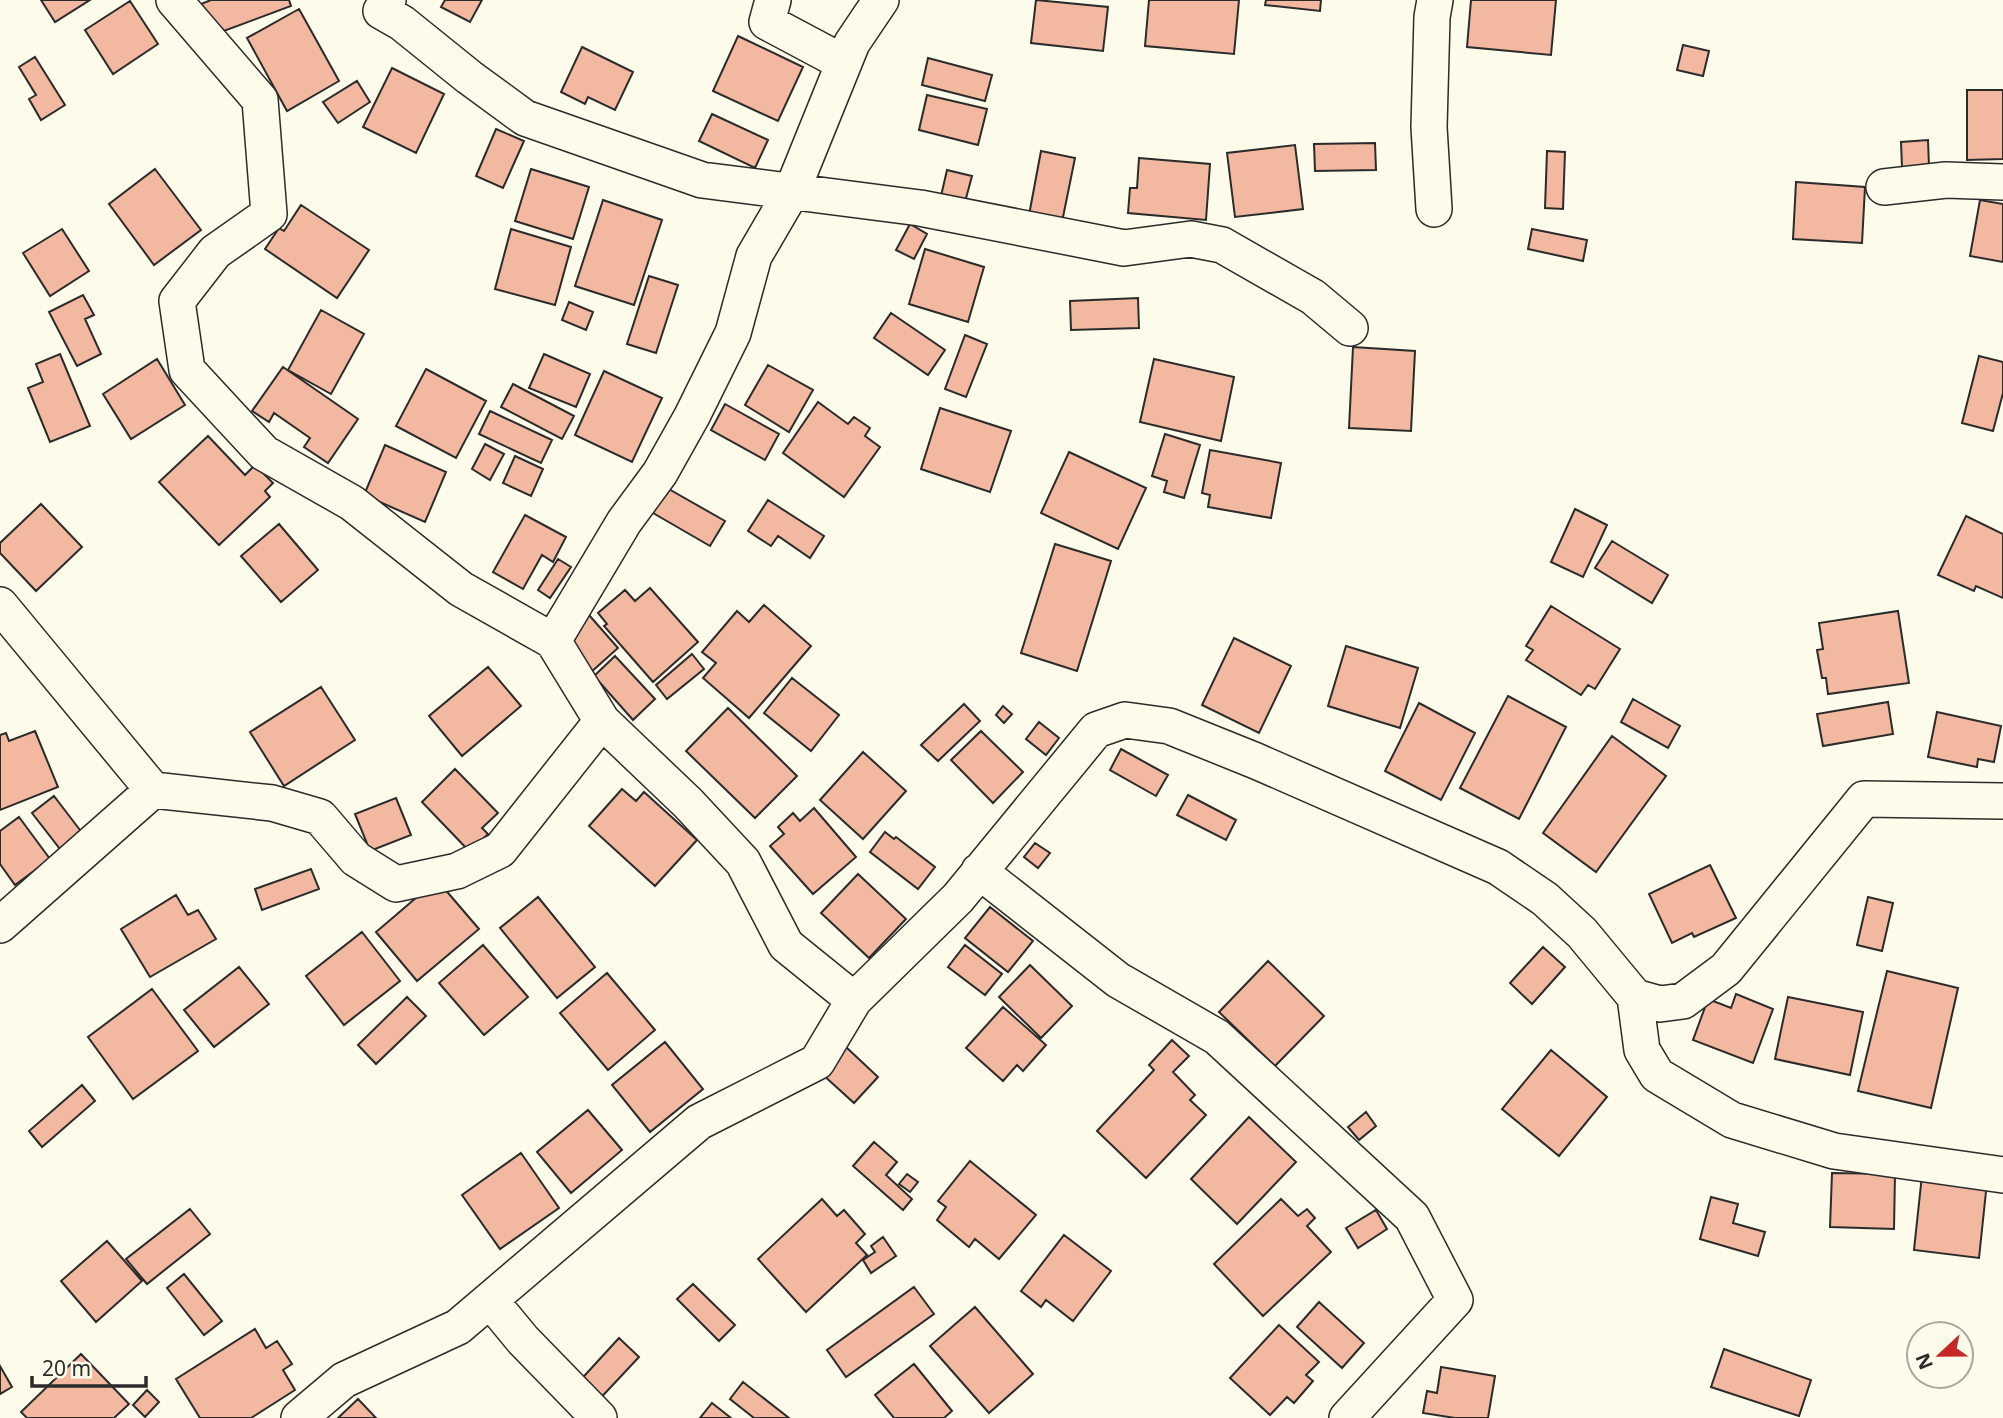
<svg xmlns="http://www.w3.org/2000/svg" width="2003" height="1418" viewBox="0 0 2003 1418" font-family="'Noto Sans',sans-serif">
	<rect width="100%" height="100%" fill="#fdfbea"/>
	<!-- building -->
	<path fill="#f2b8a0" stroke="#2b2b2b" stroke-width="2" d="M41 0H90L55 22Z
		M211 0H289L291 6 213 35 201 4Z
		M445 0H482L470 22 441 7Z
		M1036 0 1108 7 1103 51 1031 43Z
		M1149 0H1239L1234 54 1145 46Z
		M1266 0H1321L1320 11 1265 5Z
		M1471 0H1556L1551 55 1467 47Z
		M130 1 158 44 113 74 85 30Z
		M299 9 339 81 287 111 247 38Z
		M738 36 803 67 778 121 713 91Z
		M1683 45 1709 51 1703 76 1677 70Z
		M582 47 633 72 615 110 588 97 585 104 561 92Z
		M35 57 65 105 41 120 29 99 36 95 19 67Z
		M928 58 992 75 985 101 922 85Z
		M392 68 444 94 416 153 363 127Z
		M357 81 370 102 338 123 323 102Z
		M1967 90H2003V159L1967 160Z
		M927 95 987 109 978 145 919 130Z
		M712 114 768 140 755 168 699 141Z
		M496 129 524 141 503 188 476 176Z
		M1928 140 1929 167 1902 168 1901 142Z
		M1375 143 1376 170 1315 171 1314 144Z
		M1295 145 1303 209 1235 217 1227 153Z
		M1041 151 1075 158 1062 222 1029 215Z
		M1547 151 1565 152 1563 209 1545 208Z
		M1139 158 1210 164 1206 220 1128 213 1130 188H1137Z
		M155 169 201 230 154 265 109 204Z
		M531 169 589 187 573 239 515 221Z
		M947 170 972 176 965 202 941 196Z
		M1796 182 1865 187 1862 243 1793 239Z
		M603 200 662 220 634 305 575 286Z
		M1980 200 2003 204V262L1970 256Z
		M301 205 369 250 337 298 265 249 279 228 284 231Z
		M910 224 927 234 914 259 896 250Z
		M62 229 89 271 50 296 23 253Z
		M511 229 571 247 555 305 495 289Z
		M1532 229 1587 240 1583 261 1528 249Z
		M925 249 984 267 968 322 909 304Z
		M649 276 678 285 656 353 627 344Z
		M83 295 94 315 85 319 101 354 77 366 49 312Z
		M1138 298 1139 328 1071 330 1070 301Z
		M569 302 593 312 586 330 562 320Z
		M321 310 364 334 331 394 288 370Z
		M891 313 945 350 928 375 874 338Z
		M965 335 987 344 966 397 945 389Z
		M1353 347 1415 351 1411 431 1349 428Z
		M60 354 90 426 50 442 28 388 43 382 36 364Z
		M544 354 590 374 576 407 529 388Z
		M1979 356 2003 362V393L1993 431 1962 423Z
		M157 359 185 405 131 439 103 394Z
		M1154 359 1234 377 1221 441 1140 422Z
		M768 365 813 390 789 432 745 405Z
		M283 367 358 419 328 463 304 447 310 438 274 413 269 422 252 411Z
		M426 369 486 401 456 458 396 426Z
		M604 371 662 398 632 462 575 435Z
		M513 384 574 416 562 439 501 407Z
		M818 402 848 424 854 417 870 428 865 436 880 447 844 497 783 453Z
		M725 404 779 434 765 460 711 430Z
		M940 408 1011 431 990 492 921 469Z
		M490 411 552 440 541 463 479 434Z
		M1165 434 1200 445 1184 498 1164 492 1167 481 1152 476Z
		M208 436 245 475 255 465 273 483 265 491 270 497 219 545 159 482Z
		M485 444 504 454 490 480 472 469Z
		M385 445 446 472 425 522 364 495Z
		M1210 450 1281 463 1271 518 1208 507 1210 495 1202 493Z
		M1069 452 1146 488 1118 549 1041 513Z
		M515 456 543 469 531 496 503 483Z
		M667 488 725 521 710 546 653 513Z
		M768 500 824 536 810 558 778 536 771 546 748 531Z
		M41 504 82 547 36 591 0 553V543Z
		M1575 509 1607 525 1583 577 1551 562Z
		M525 515 566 537 553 562 542 555 523 589 493 572Z
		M1966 516 2003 534V598L1976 586 1974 591 1938 575Z
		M279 524 318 570 281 602 241 556Z
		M1612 541 1668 575 1652 603 1595 568Z
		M1055 544 1111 561 1077 671 1021 653Z
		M558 559 571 567 550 598 538 590Z
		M650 588 698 642 653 682 604 626 607 624 598 613 625 590 635 601Z
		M764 605 811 646 749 718 703 678 716 663 702 652 737 611 749 622Z
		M1551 606 1620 649 1595 689 1588 685 1581 695 1526 660 1533 650 1526 646Z
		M1898 611 1909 683 1828 694 1826 678H1822L1817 650 1823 649 1819 623Z
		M589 615 618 648 590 673 561 640Z
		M1234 638 1291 666 1259 733 1202 705Z
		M1346 646 1418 668 1400 728 1328 706Z
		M692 654 704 669 667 699 656 685Z
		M615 656 655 699 633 720 594 676Z
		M488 667 521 706 462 756 429 716Z
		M792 678 839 715 811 751 764 713Z
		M321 687 355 740 284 786 250 732Z
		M1508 696 1566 727 1519 819 1460 788Z
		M1633 699 1680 726 1668 748 1621 722Z
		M1888 702 1893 734 1823 746 1817 714Z
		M1419 703 1475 733 1441 800 1385 771Z
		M964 704 980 721 938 761 921 745Z
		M1003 706 1012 714 1004 723 996 715Z
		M728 708 797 776 755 818 686 751Z
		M1937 712 2001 726 1994 762 1978 759 1977 767 1928 757Z
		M1039 722 1059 738 1046 755 1026 739Z
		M35 731 58 787 0 810V735L6 733 9 741Z
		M981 731 1023 772 993 803 951 760Z
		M1612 736 1666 776 1596 872 1543 833Z
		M1121 749 1168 775 1156 796 1110 770Z
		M863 752 906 791 863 839 820 800Z
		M455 769 498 813 482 828 488 834 470 852 422 802Z
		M622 789 636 801 644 792 697 840 655 886 589 826Z
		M1188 795 1236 820 1226 840 1177 815Z
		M54 796 96 851 74 867 32 813Z
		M396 798 411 835 370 851 355 814Z
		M814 808 856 857 813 894 770 846 784 834 778 827 793 813 800 821Z
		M19 817 50 859 15 885 0 864V831Z
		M885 832 894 839 896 837 935 867 918 889 870 852Z
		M1035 843 1050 853 1038 868 1024 857Z
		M1710 865 1736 918 1694 937 1692 933 1672 943 1649 894Z
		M311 869 319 889 262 910 255 889Z
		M858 874 906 919 869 958 821 913Z
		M437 880 479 929 417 981 376 932Z
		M176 895 188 915 198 910 216 939 150 977 121 929Z
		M538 897 595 967 557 998 500 928Z
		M1868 897 1893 903 1882 951 1857 945Z
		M990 907 1033 941 1008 972 965 938Z
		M362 932 400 981 344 1025 306 976Z
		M483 945 528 997 484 1035 439 983Z
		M965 945 1002 974 985 995 948 967Z
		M1543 947 1565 967 1532 1004 1510 983Z
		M1268 961 1324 1016 1275 1066 1219 1012Z
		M1030 965 1072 1006 1041 1038 999 997Z
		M239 967 269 1004 214 1047 184 1010Z
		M1887 971 1958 988 1931 1108 1858 1091Z
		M607 973 655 1030 608 1070 560 1013Z
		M152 989 198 1051 133 1099 88 1037Z
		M1736 994 1773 1009 1753 1063 1693 1040 1708 999 1731 1008Z
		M407 997 426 1016 376 1064 358 1045Z
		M1788 997 1863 1012 1850 1075 1775 1059Z
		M1003 1007 1046 1045 1023 1071 1017 1065 1003 1081 966 1048Z
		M1172 1040 1189 1056 1173 1072 1195 1095 1190 1100 1206 1115 1146 1178 1097 1131 1154 1070 1149 1065Z
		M665 1042 703 1089 650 1132 612 1085Z
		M846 1047 878 1077 854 1103 822 1074Z
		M1551 1050 1607 1097 1559 1156 1502 1109Z
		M82 1085 95 1101 42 1147 29 1131Z
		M588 1110 622 1150 571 1193 537 1152Z
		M1366 1112 1376 1126 1359 1140 1348 1127Z
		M1249 1117 1296 1162 1237 1224 1191 1179Z
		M874 1142 897 1162 886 1175 912 1199 903 1210 853 1166Z
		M521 1153 559 1208 500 1249 462 1195Z
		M970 1161 1036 1215 999 1259 975 1239 969 1247 937 1220 946 1207 938 1201Z
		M1832 1173 1895 1174 1894 1229 1830 1227Z
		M907 1174 918 1182 910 1192 899 1184Z
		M1922 1175 1987 1182 1979 1258 1914 1250Z
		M1711 1197 1738 1204 1733 1223 1765 1232 1758 1256 1700 1239Z
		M822 1199 837 1216 844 1210 865 1234 856 1243 867 1255 806 1312 758 1259Z
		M1281 1199 1298 1216 1307 1209 1315 1218 1307 1226 1331 1252 1263 1316 1214 1264Z
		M190 1209 210 1234 147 1284 126 1259Z
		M1376 1210 1387 1229 1358 1248 1346 1228Z
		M1064 1235 1111 1271 1073 1321 1046 1300 1041 1307 1021 1291Z
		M883 1237 896 1256 871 1273 863 1260 875 1252 871 1246Z
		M107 1241 142 1281 96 1322 61 1281Z
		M184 1274 222 1321 204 1335 167 1288Z
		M693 1284 735 1325 719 1341 677 1299Z
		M914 1287 934 1314 846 1377 827 1350Z
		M1319 1302 1364 1343 1342 1368 1297 1327Z
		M975 1307 1033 1374 989 1413 930 1346Z
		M1279 1325 1319 1362 1306 1375 1313 1381 1294 1403 1287 1397 1270 1415 1230 1378Z
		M255 1329 266 1348 277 1341 292 1364 283 1370 295 1390 251 1418H200L176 1379Z
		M619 1338 639 1357 594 1405 575 1386Z
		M1724 1349 1811 1380 1799 1416 1711 1387Z
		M81 1354 129 1404 114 1418H27L21 1412Z
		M914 1364 952 1411 944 1418H894L875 1395Z
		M0 1366 12 1387 0 1394Z
		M1441 1367 1495 1376 1488 1418H1455L1423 1413 1427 1391 1437 1393Z
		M743 1382 789 1418H754L730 1399Z
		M147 1390 159 1402 145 1417 133 1405Z
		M358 1399 376 1418H338Z
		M712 1403 731 1418H700Z"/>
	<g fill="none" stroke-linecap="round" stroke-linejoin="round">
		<defs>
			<path id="street" d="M174 0 260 100 269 214 215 252 177 301 187 370 264 453 352 503 461 589 553 641
				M388 0 381 11 402 23 469 77 525 118 702 180 920 208 1124 248 1191 239 1222 245 1313 297 1350 328
				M773 0 767 22 844 63
				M1884 187 1946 180 2003 182
				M1434 209 1429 127 1432 17 1435 0
				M0 605 153 790 272 803 320 817 356 859 396 884 457 871 500 850 602 721
				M979 871 1118 980 1217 1037 1412 1217 1455 1300 1347 1418
				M0 925 153 790
				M1635 997 1642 1050 1657 1075 1732 1120 1834 1151 2003 1175
				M854 1000 786 945 743 862 688 803 602 721 553 641 624 522 660 473 692 416 733 333 754 256 792 191 852 43 881 0
				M490 1300 523 1340 599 1418
				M299 1418 344 1380 458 1327 699 1122 817 1062 854 1000 958 898 1096 730 1125 720 1169 726 1256 761 1498 867 1545 899 1582 933 1635 997 1660 1004 1683 1001 1726 969 1864 799 2003 801"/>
		</defs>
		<!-- street casing -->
		<use href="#street" stroke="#2b2b2b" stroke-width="38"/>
		<!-- street -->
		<use href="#street" stroke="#fdfbea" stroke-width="35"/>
	</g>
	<!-- north arrow -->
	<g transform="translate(1940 1355) rotate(248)"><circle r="33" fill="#fdfbea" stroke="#a9a89e" stroke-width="2"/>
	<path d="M0-5L12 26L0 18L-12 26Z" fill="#c62828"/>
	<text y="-10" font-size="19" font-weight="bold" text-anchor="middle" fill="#2b2b2b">N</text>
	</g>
	<!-- scale -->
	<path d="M32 1376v10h114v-10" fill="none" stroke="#2b2b2b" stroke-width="3.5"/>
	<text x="42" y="1376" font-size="21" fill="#2b2b2b" stroke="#fdfbea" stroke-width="5" paint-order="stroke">20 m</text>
</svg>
